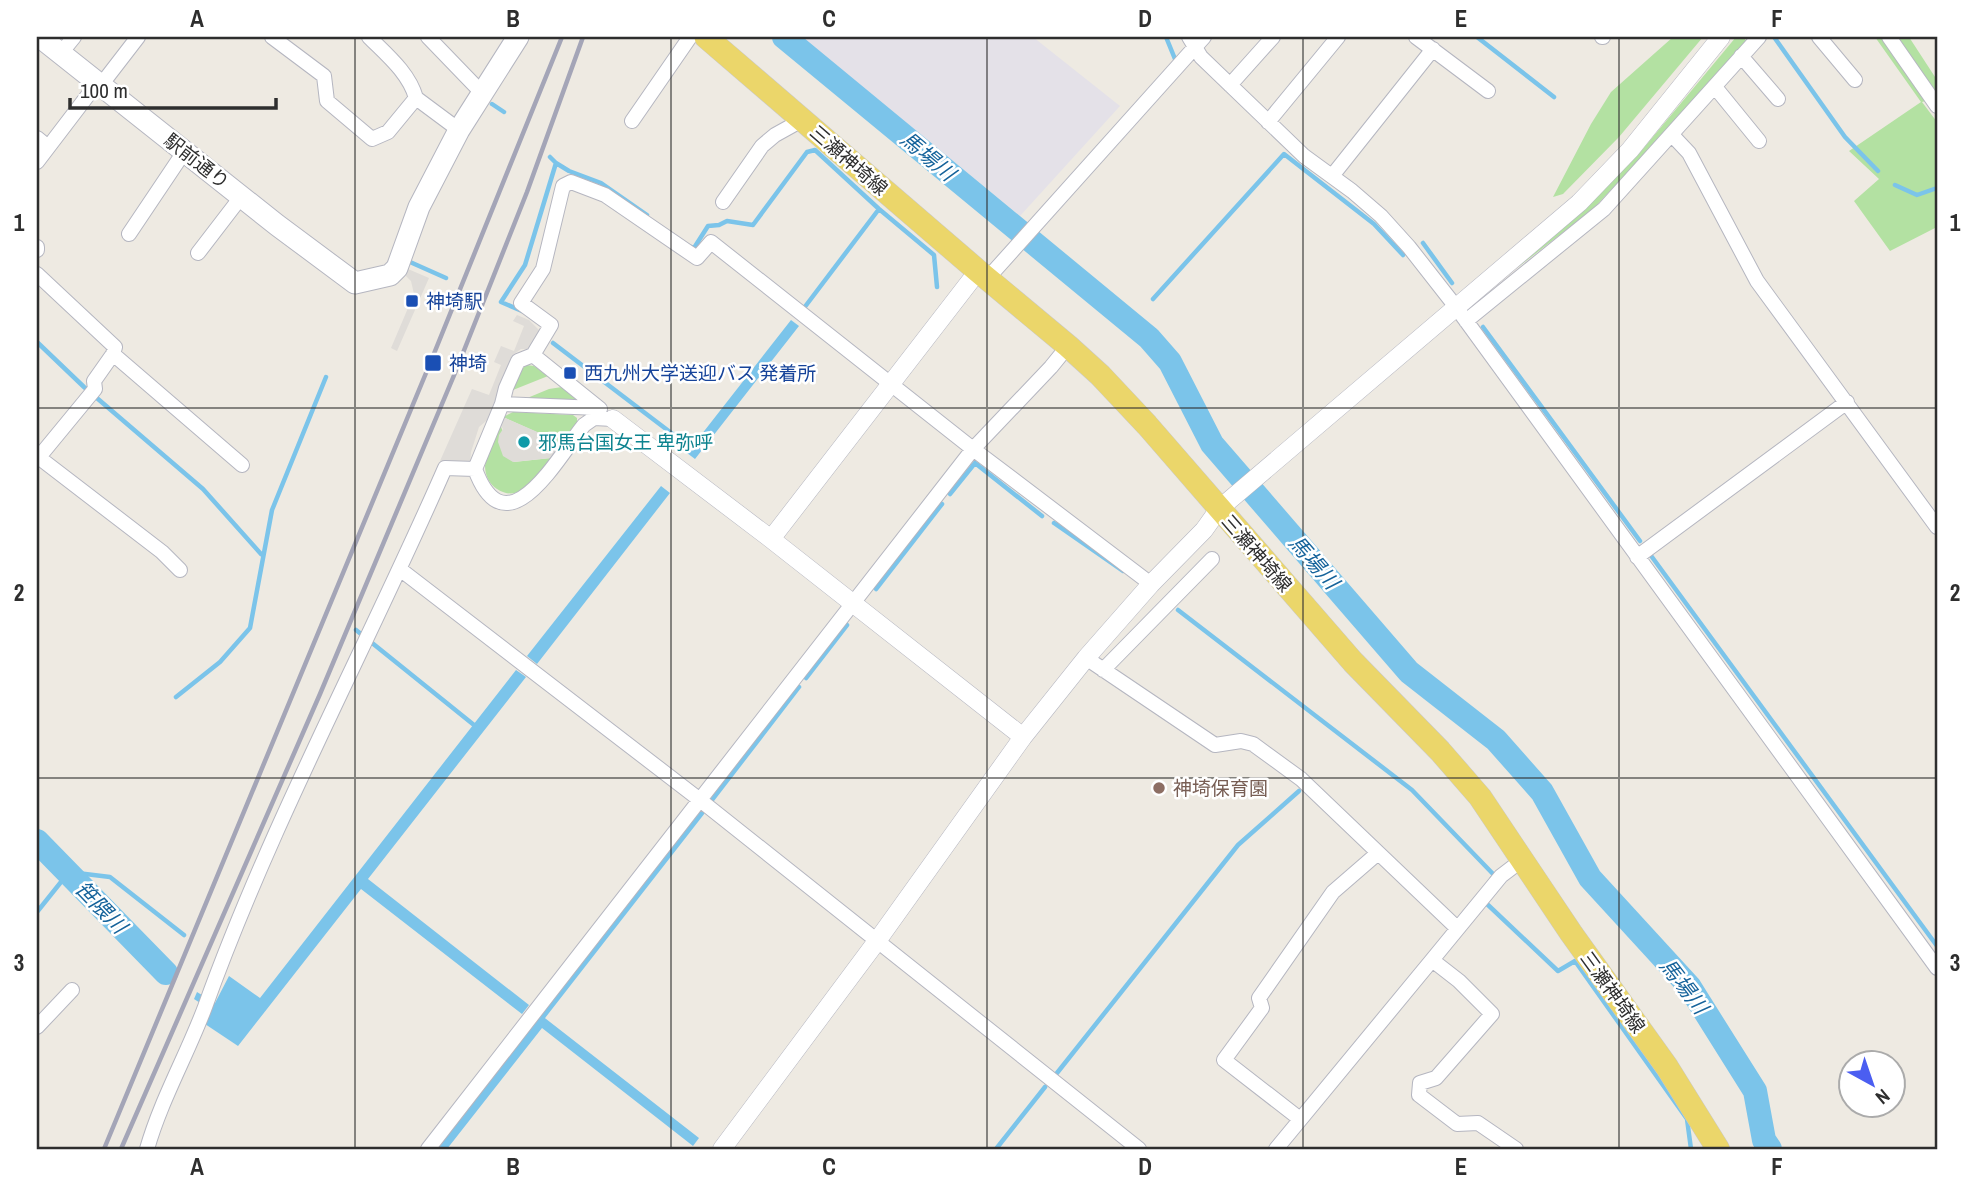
<svg xmlns="http://www.w3.org/2000/svg" width="1974" height="1186" viewBox="0 0 1974 1186" font-family="'Archivo Narrow','Noto Sans JP',sans-serif">
	<rect width="100%" height="100%" fill="#eeeae2"/>
	<!-- industrial -->
	<path fill="#e4e1e8" d="M801 37H1033L1120 106 1020 216Z"/>
	<!-- green -->
	<path fill="#b3e1a2" d="M1673 37H1703L1619 137 1563 194 1553 197 1591 124 1611 92Z
		M1736 37H1744L1748 45 1592 210 1517 268 1637 156Z
		M1875 37H1909L1937 80V98L1922 102 1937 122V227L1890 251 1854 201 1879 179 1849 151 1921 102Z
		M527 365 534 366 548 376 513 390 521 369Z
		M562 387 585 404 520 401 549 389Z
		M513 412 573 415 577 418V423L558 449 549 447 541 434 503 417Z
		M500 424 514 462 551 458C538 474 521 505 497 489 489 484 485 475 485 466 486 453 495 436 500 424Z"/>
	<!-- plaza -->
	<path fill="#dfdcd8" d="M408 269 429 278 397 351 391 348 414 294 411 281 405 275Z
		M517 315 529 320 542 333 532 349H521L514 354 496 398 492 416 479 427 471 452 470 464 440 461 472 389 489 395 501 365 494 362 501 346 514 351 524 326 513 321Z
		M503 417 542 434 549 447 558 449 551 458 513 462 503 456 498 442 499 435 503 429 500 424Z"/>
	<!-- water -->
	<path fill="#7bc4ea" d="M791 320 799 326 695 459 687 453Z
		M661 486 670 493 537 664 527 656Z
		M516 670 526 677 368 879 529 1005 522 1014 361 889 238 1046 205 1024 211 1010 194 999 197 992 215 1003 229 976 260 998Z
		M541 1015 699 1138 693 1146 542 1028 447 1149H436Z"/>
	<g fill="none" stroke-linecap="round" stroke-linejoin="round">
		<!-- stream -->
		<path stroke="#7bc4ea" stroke-width="4.5" d="M1166 37 1175 59
			M1477 37 1554 97
			M1774 37 1845 137 1878 171
			M492 104 504 112
			M550 157 556 163
			M1895 185 1917 195 1937 188
			M1423 243 1452 283
			M691 247 694 248 708 226 719 225 727 221 753 225 807 152 815 150 879 209 934 255 937 287
			M410 262 446 278
			M1153 299 1284 154 1374 224 1403 255
			M804 308 879 209
			M522 311 501 302 525 265 556 163 569 171 601 183 647 215
			M1483 327 1640 541
			M37 342 84 387 203 489 261 554
			M553 343 691 448
			M950 494 975 463 1042 516
			M1054 523 1123 571
			M1652 557 1937 946
			M876 589 942 504
			M1178 610 1412 790 1495 876 1492 878
			M356 630 474 725
			M806 678 847 625
			M176 697 220 662 250 628 272 510 326 377
			M712 800 799 687
			M1487 904 1558 971 1575 961 1687 1119 1691 1149
			M37 912 69 872 110 877 184 935
			M543 1017 702 813
			M1057 1073 1238 845 1299 791
			M996 1149 1045 1087"/>
		<!-- river -->
		<path stroke="#7bc4ea" stroke-width="24" d="M784 37 1149 338 1170 362 1212 444 1409 672 1496 740 1542 792 1590 878 1689 986 1755 1091 1764 1140 1770 1149
			M37 841 166 973"/>
		<defs>
			<path id="minor" d="M272 37 324 76 327 101 372 139 388 132 416 98 459 130
				M369 37C387 55 409 73 416 98
				M428 37 483 94
				M1189 37 1201 57 1304 156 1352 191 1381 216 1409 247 1456 307 1937 968
				M1416 37 1488 91
				M1602 37H1603
				M1819 37 1855 80
				M1889 37 1937 106
				M61 53 74 37
				M1741 56 1778 99
				M101 85 138 37
				M1230 85 1273 37
				M1715 87 1759 141
				M632 121 690 37
				M1268 122 1338 37
				M1672 135 1689 153 1757 281 1937 527
				M37 138 48 147
				M37 162 98 82
				M1332 176 1433 49
				M723 202 762 146 775 135 802 120
				M129 234 184 152
				M37 247V250
				M198 253 241 197
				M37 274 115 347 113 354
				M987 279 1204 37
				M1466 321 1604 209 1759 37
				M1068 346 1051 367 973 449 1151 584
				M502 404 506 388 518 361 533 355 600 409
				M598 408 502 404 475 469C506 554 558 457 584 425L594 418 613 419
				M37 456 162 552 180 570
				M39 457 95 389 94 381 113 354 242 465
				M1637 557 1847 402
				M401 570 700 800 1139 1149
				M1086 658 1215 745 1241 741 1253 744 1301 779 1457 928
				M1103 670 1212 559
				M37 1027 72 990
				M1300 1119 1224 1060 1262 1008 1259 998 1333 892 1378 853
				M147 1149C161 1100 187 1055 205 1007 272 821 366 649 445 468L475 469
				M428 1149 973 449 711 242 697 258 605 195 571 182 563 186 543 269 521 303 551 325 533 355
				M1276 1149 1432 960
				M1516 1149 1478 1123 1457 1124 1419 1095 1420 1083 1436 1078 1492 1014 1459 981 1432 960 1501 876 1522 860"/>
			<path id="tertiary" d="M613 419 771 539 1023 737
				M771 539 978 271
				M722 1149 877 941 1023 737 1086 658 1151 584 1204 530 1219 509 1579 203 1630 150 1721 37"/>
			<path id="secondary" d="M40 37 277 225 355 283 390 275 397 268 419 207 459 130 518 37"/>
			<path id="primary" d="M706 37 978 271 1068 346 1100 375 1147 425 1353 662 1440 751 1480 797 1571 933 1667 1067 1718 1149"/>
		</defs>
		<!-- minor casing -->
		<use href="#minor" stroke="#b5b6c0" stroke-width="16"/>
		<!-- tertiary casing -->
		<use href="#tertiary" stroke="#b5b6c0" stroke-width="19"/>
		<!-- secondary casing -->
		<use href="#secondary" stroke="#b5b6c0" stroke-width="23"/>
		<!-- primary casing -->
		<use href="#primary" stroke="#c9c9c9" stroke-width="24"/>
		<!-- minor -->
		<use href="#minor" stroke="#fff" stroke-width="14"/>
		<!-- tertiary -->
		<use href="#tertiary" stroke="#fff" stroke-width="18"/>
		<!-- secondary -->
		<use href="#secondary" stroke="#fff" stroke-width="21"/>
		<!-- primary -->
		<use href="#primary" stroke="#ebd66a" stroke-width="23"/>
		<!-- rail -->
		<path stroke="#a4a5b7" stroke-width="4.5" d="M104 1149 431 361 562 37
			M121 1149 320 694 455 373 527 192 583 37"/>
	</g>
	<!-- grid -->
	<path fill="none" stroke="#2e2e2e" stroke-width="2" stroke-opacity="0.55" d="M355 37V1149M671 37V1149M987 37V1149M1303 37V1149M1619 37V1149M37 408H1937M37 778H1937"/>
	<!-- markers -->
	<g fill="#1a4fb4" stroke="#fff" stroke-width="2.5">
		<rect x="405" y="294" width="14" height="14" rx="3.5"/>
		<rect x="424" y="354" width="18" height="18" rx="3.5"/>
		<rect x="563" y="366" width="14" height="14" rx="3.5"/>
	</g>
	<circle fill="#0f9aa8" stroke="#fff" stroke-width="2.5" cx="524" cy="442" r="7"/>
	<circle fill="#8d6e63" stroke="#fff" stroke-width="2.5" cx="1159" cy="788" r="7"/>
	<g text-anchor="middle" dominant-baseline="central" stroke-width="5" stroke-linejoin="round" paint-order="stroke">
		<!-- street labels -->
		<g font-size="19" fill="#2e2e2e" stroke="#fff">
			<text transform="translate(849 160) rotate(41)">三瀬神埼線</text>
			<text transform="translate(197 161) rotate(38)">駅前通り</text>
			<text transform="translate(1257 553) rotate(49)">三瀬神埼線</text>
			<text transform="translate(1613 992) rotate(54)">三瀬神埼線</text>
		</g>
		<!-- transit labels -->
		<g font-size="19" fill="#164399" stroke="#fff" text-anchor="start">
			<text x="426" y="301">神埼駅</text>
			<text x="449" y="363">神埼</text>
			<text x="584" y="373">西九州大学送迎バス 発着所</text>
		</g>
		<!-- culture labels -->
		<g font-size="19" fill="#0d838f" stroke="#fff" text-anchor="start">
			<text x="538" y="442">邪馬台国女王 卑弥呼</text>
		</g>
		<!-- education labels -->
		<g font-size="19" fill="#785e54" stroke="#fff" text-anchor="start">
			<text x="1173" y="788">神埼保育園</text>
		</g>
		<!-- water labels -->
		<g font-size="21" font-style="italic" fill="#15639b" stroke="#fff">
			<text transform="translate(928 156) rotate(40)">馬場川</text>
			<text transform="translate(1314 562) rotate(49)">馬場川</text>
			<text transform="translate(101 907) rotate(46)">笹隈川</text>
			<text transform="translate(1684 986) rotate(52)">馬場川</text>
		</g>
	</g>
	<!-- border -->
	<rect width="1974" height="1186" fill="none" stroke="#ffffff" stroke-width="77"/>
	<!-- north arrow -->
	<g transform="translate(1872 1084) rotate(140)"><circle r="33" fill="#ffffff" stroke="#ababab" stroke-width="2"/>
	<path d="M0-5L12 26L0 18L-12 26Z" fill="#4b5ef1"/>
	<text y="-10" font-size="19" font-weight="bold" text-anchor="middle" fill="#2e2e2e">N</text>
	</g>
	<!-- scale -->
	<path d="M70 98v10h206v-10" fill="none" stroke="#2e2e2e" stroke-width="3.5"/>
	<text x="80" y="98" font-size="21" fill="#2e2e2e" stroke="#ffffff" stroke-width="5" paint-order="stroke">100 m</text>
	<rect x="38" y="38" width="1898" height="1110" fill="none" stroke="#2e2e2e" stroke-width="2.5"/>
	<g font-size="23" text-anchor="middle" font-weight="bold" fill="#2e2e2e">
		<text x="197" y="27">A</text>
		<text x="513" y="27">B</text>
		<text x="829" y="27">C</text>
		<text x="1145" y="27">D</text>
		<text x="1461" y="27">E</text>
		<text x="1777" y="27">F</text>
		<text x="19" y="231">1</text>
		<text x="1955" y="231">1</text>
		<text x="19" y="601">2</text>
		<text x="1955" y="601">2</text>
		<text x="19" y="971">3</text>
		<text x="1955" y="971">3</text>
		<text x="197" y="1175">A</text>
		<text x="513" y="1175">B</text>
		<text x="829" y="1175">C</text>
		<text x="1145" y="1175">D</text>
		<text x="1461" y="1175">E</text>
		<text x="1777" y="1175">F</text>
	</g>
</svg>
